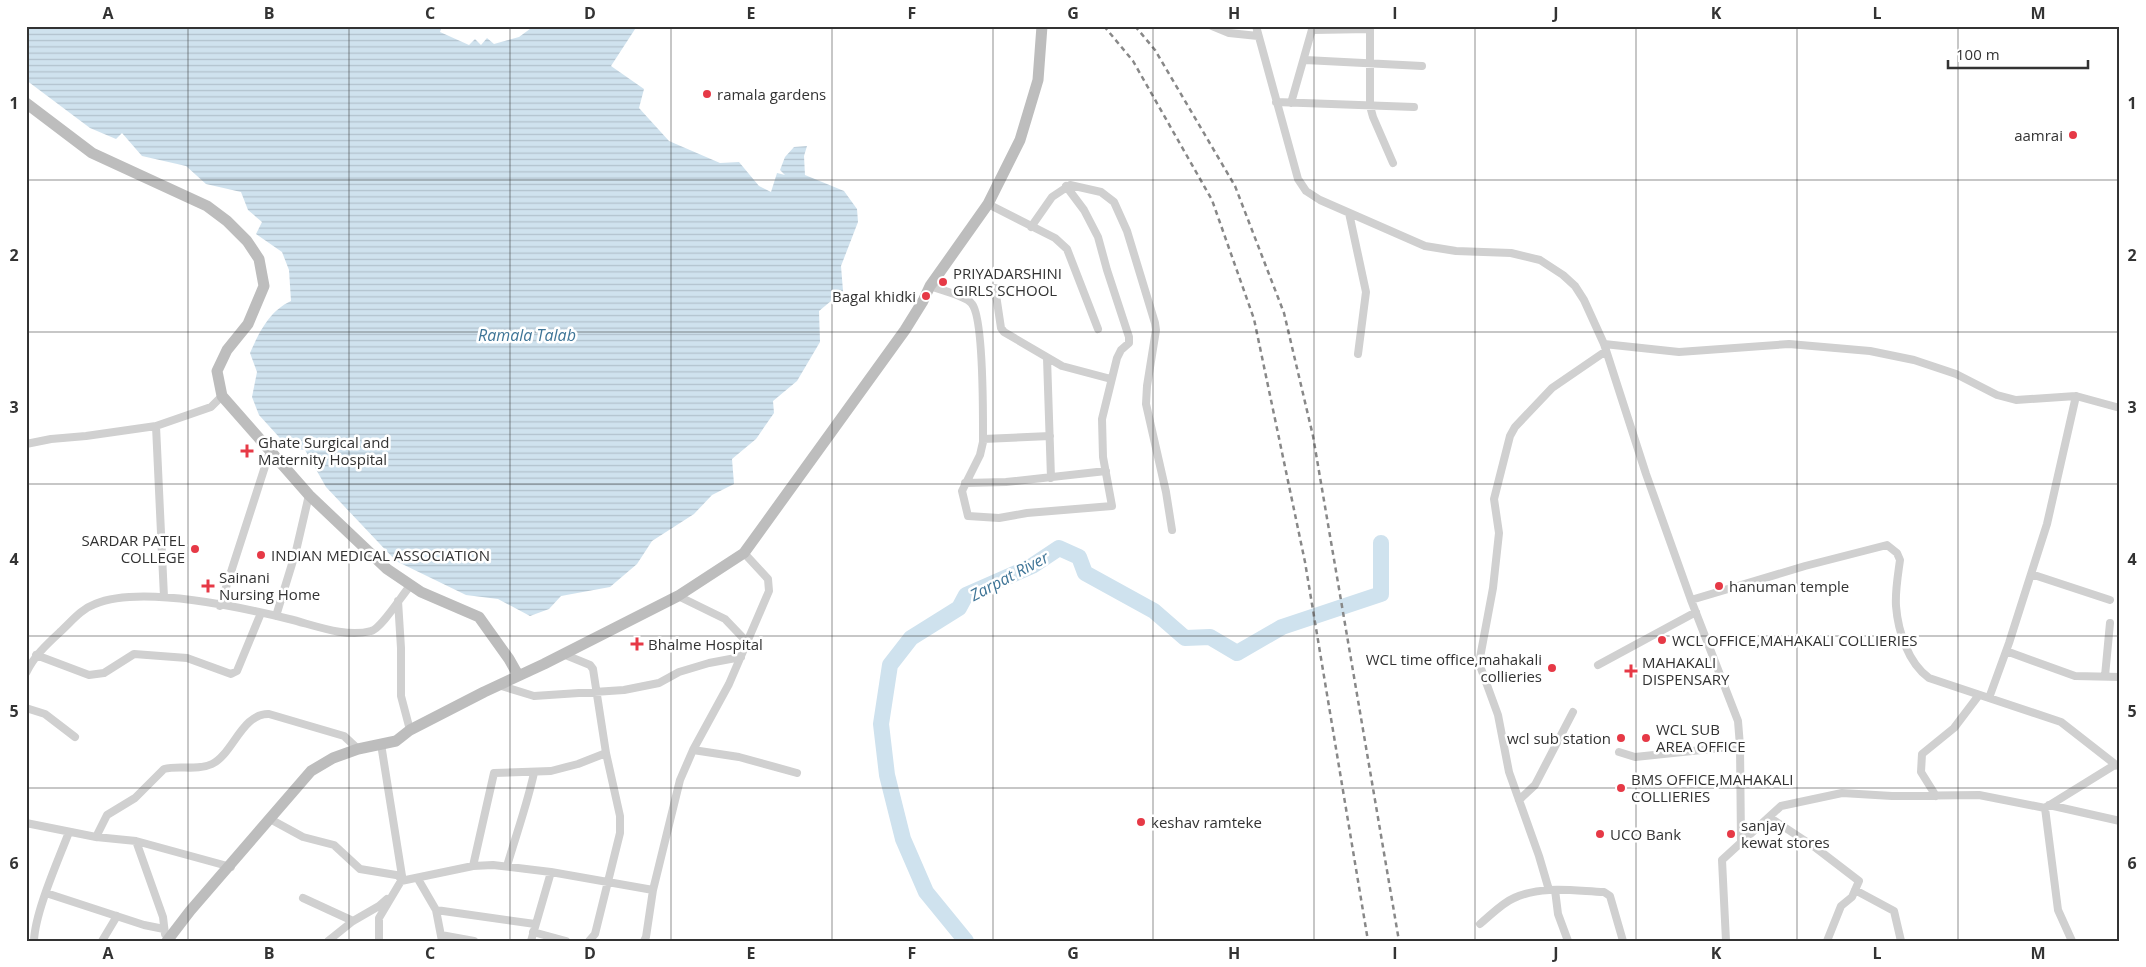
<svg xmlns="http://www.w3.org/2000/svg" width="2146" height="967" viewBox="0 0 2146 967" font-family="'Open Sans',sans-serif">
	<defs>
		<pattern id="water-rules" width="6" height="5" patternUnits="userSpaceOnUse" patternTransform="scale(1.25)"><rect width="6" height="5" fill="#cfe2ee"/><path d="M0 2.5h6" fill="none" stroke="#b2c2cd"/></pattern>
	</defs>
	<rect width="100%" height="100%" fill="#fff"/>
	<!-- water -->
	<path fill="url(#water-rules)" d="M26 26H442L440 32 469 45 475 39 481 45 487 38 494 44 519 37 534 26H637L611 66 644 89 639 108 669 141 720 163 739 162 759 186 771 192 777 173 785 175 780 170 785 157 794 147 807 146 804 156 805 175 844 191 857 209 858 222 841 266 843 291 819 311 820 342 797 381 773 401 774 413 756 439 732 459 734 484 712 495 694 514 652 541 637 564 610 587 561 596 549 609 530 616 498 599 466 595 396 561 326 487 305 450 289 448 259 415 252 397 257 372 250 353C259 333 269 311 291 301L289 270 282 252 256 234 262 222 248 210 241 192 206 184 186 166 142 156 122 133 116 139 90 128 26 80Z"/>
	<g fill="none" stroke-linecap="round" stroke-linejoin="round">
		<!-- river -->
		<path stroke="#cfe2ee" stroke-width="16" d="M966 941 926 892 903 839 887 775 881 724 890 665 911 638 959 608 966 595 1032 566 1059 548 1079 557 1085 573 1154 611 1185 638 1210 637 1237 653 1282 627 1381 594V543"/>
		<!-- street -->
		<path stroke="#d0d0d0" stroke-width="8" d="M1212 26 1229 33 1258 36
			M1256 26 1298 179 1306 191 1320 200 1425 246 1456 251 1511 253 1540 260 1563 275 1575 286 1584 300 1604 344 1646 474 1691 600 1738 721 1740 746 1741 842
			M1370 26V106L1373 117 1393 163
			M1313 30 1370 29
			M1305 60 1422 66
			M1276 102 1414 107
			M1291 103 1313 26
			M988 204 1055 238 1067 249 1098 329
			M1349 213 1366 292 1358 354
			M1031 227 1052 197 1070 185 1101 192 1114 202 1127 231 1155 323 1156 330 1147 386 1146 404 1166 492 1172 530
			M930 286C940 290 967 296 972 304 984 319 983 418 983 442L980 455 962 491 968 516 999 518 1027 513 1112 506 1103 457 1102 419 1117 358 1121 350 1129 343V337L1107 270 1098 237 1084 210 1066 186
			M995 288 1001 328 1004 332 1062 366 1111 379
			M1604 344 1679 352 1789 344 1870 351 1914 360 1956 374 1997 395 2016 400 2076 396 2120 408
			M1047 358 1051 478
			M156 426 164 597
			M983 439 1050 436
			M26 444 51 439 86 436 156 426 211 407 222 396
			M965 483 1006 482 1106 471
			M2031 574 2110 600
			M678 596 725 619 747 642
			M1691 600 1805 566 1887 545 1897 553 1900 560C1898 575 1895 591 1896 606 1898 631 1908 663 1929 678L2061 722 2116 765
			M398 601 401 648V696L410 730
			M220 606 270 451
			M276 616 296 551 309 495
			M2006 651 2075 676 2120 677
			M563 654 590 665 593 669 606 753 620 816V833L595 934 589 941
			M36 655 89 675 104 673 134 654 187 658 231 674 237 671 261 613
			M1598 665 1696 612
			M26 673C34 656 46 645 60 632 71 622 81 609 95 604 141 585 240 607 289 619 314 625 345 638 371 631 381 629 402 595 410 586
			M2105 676 2110 623
			M498 685 534 696 624 690 659 683 679 672 709 663 741 657
			M1989 698 2009 643 2047 524 2076 396
			M26 708 45 714 75 737
			M381 744 402 876 400 878
			M693 750 739 757 797 773
			M1619 752 1635 757 1740 746
			M1936 796 1921 772 1922 754 1954 728 1979 695
			M1519 800 1535 785 1573 712
			M2049 805 2120 821
			M2045 808 2058 910 2072 941
			M1769 817 1816 848 1859 881 1852 897 1841 906 1827 941
			M270 819 303 837 334 845 360 869 402 876
			M26 823 96 837 136 841 231 867
			M96 837 107 815 135 798 164 769C179 765 197 771 212 764 233 754 242 713 269 714L344 736 358 749
			M136 841 163 917 165 934
			M473 866 494 773 551 771 578 764 606 753
			M507 866C516 835 527 805 534 773
			M418 879 436 910 442 941
			M653 890 680 780 693 750 729 684 769 591 768 579 744 553
			M1549 890 1539 856 1509 772 1498 715 1479 663 1493 588 1499 533 1494 499 1510 436 1515 427 1552 388 1606 351
			M1555 890 1558 914 1568 941
			M1855 890 1894 911 1901 941
			M46 893 144 925 164 929
			M303 898 353 921
			M436 910 535 924
			M1480 924C1491 915 1502 903 1514 898 1542 885 1575 891 1604 892L1610 896 1623 941
			M533 932 566 941
			M441 935 474 941
			M34 941C35 912 58 861 69 832
			M102 941 117 916
			M328 941 353 921 379 906 387 899
			M379 941V918L401 881 473 866 493 865 551 872 653 890 646 937 644 941
			M531 941 551 872
			M1726 941 1722 860 1781 806 1842 793 1892 796 1979 795 2045 808 2113 766 2119 765"/>
		<!-- secondary -->
		<path stroke="#bdbdbd" stroke-width="11" d="M26 103 92 153 207 206 227 221 247 241 259 259 264 286 248 324 227 350 217 371 222 396 309 495 387 569 421 592 479 617 509 659 518 675
			M167 941 190 911 311 771 333 758 358 749 396 741 410 730 484 692 544 664 678 596 744 553 905 330 923 301 930 286 988 204 1020 140 1038 80 1042 26"/>
		<!-- rail -->
		<path stroke="#888" stroke-width="2.5" stroke-dasharray="5 4" stroke-linecap="butt" d="M1104 26 1133 61 1212 200 1254 319 1305 562 1368 941
			M1135 26 1155 50 1235 186 1284 313 1313 436 1399 941"/>
	</g>
	<!-- grid -->
	<path fill="none" stroke="#333" stroke-width="1" stroke-opacity="0.55" d="M188 26V941M349 26V941M510 26V941M671 26V941M832 26V941M993 26V941M1153 26V941M1314 26V941M1475 26V941M1636 26V941M1797 26V941M1958 26V941M26 180H2120M26 332H2120M26 484H2120M26 636H2120M26 788H2120"/>
	<!-- markers -->
	<g fill="#e63946" stroke="#fff" stroke-width="2">
		<circle cx="707" cy="94" r="5"/>
		<circle cx="2073" cy="135" r="5"/>
		<circle cx="943" cy="282" r="5"/>
		<circle cx="926" cy="296" r="5"/>
		<path d="M244.5 443.5h5v5h5v5h-5v5h-5v-5h-5v-5h5z"/>
		<circle cx="195" cy="549" r="5"/>
		<circle cx="261" cy="555" r="5"/>
		<path d="M205.5 578.5h5v5h5v5h-5v5h-5v-5h-5v-5h5z"/>
		<circle cx="1719" cy="586" r="5"/>
		<circle cx="1662" cy="640" r="5"/>
		<path d="M634.5 636.5h5v5h5v5h-5v5h-5v-5h-5v-5h5z"/>
		<circle cx="1552" cy="668" r="5"/>
		<path d="M1628.5 663.5h5v5h5v5h-5v5h-5v-5h-5v-5h5z"/>
		<circle cx="1621" cy="738" r="5"/>
		<circle cx="1646" cy="738" r="5"/>
		<circle cx="1621" cy="788" r="5"/>
		<circle cx="1141" cy="822" r="5"/>
		<circle cx="1600" cy="834" r="5"/>
		<circle cx="1731" cy="834" r="5"/>
	</g>
	<g text-anchor="middle" dominant-baseline="central" stroke-width="5" stroke-linejoin="round" paint-order="stroke">
		<!-- poi labels -->
		<g font-size="15" fill="#333" stroke="#fff" text-anchor="start">
			<text x="717" y="94">ramala gardens</text>
			<text x="2063" y="135" text-anchor="end">aamrai</text>
			<text x="953" y="273">PRIYADARSHINI<tspan x="953" dy="17">GIRLS SCHOOL</tspan></text>
			<text x="916" y="296" text-anchor="end">Bagal khidki</text>
			<text x="258" y="442">Ghate Surgical and<tspan x="258" dy="17">Maternity Hospital</tspan></text>
			<text x="185" y="540" text-anchor="end">SARDAR PATEL<tspan x="185" dy="17">COLLEGE</tspan></text>
			<text x="271" y="555">INDIAN MEDICAL ASSOCIATION</text>
			<text x="219" y="577">Sainani<tspan x="219" dy="17">Nursing Home</tspan></text>
			<text x="1729" y="586">hanuman temple</text>
			<text x="1672" y="640">WCL OFFICE,MAHAKALI COLLIERIES</text>
			<text x="648" y="644">Bhalme Hospital</text>
			<text x="1542" y="659" text-anchor="end">WCL time office,mahakali<tspan x="1542" dy="17">collieries</tspan></text>
			<text x="1642" y="662">MAHAKALI<tspan x="1642" dy="17">DISPENSARY</tspan></text>
			<text x="1656" y="729">WCL SUB<tspan x="1656" dy="17">AREA OFFICE</tspan></text>
			<text x="1611" y="738" text-anchor="end">wcl sub station</text>
			<text x="1631" y="779">BMS OFFICE,MAHAKALI<tspan x="1631" dy="17">COLLIERIES</tspan></text>
			<text x="1151" y="822">keshav ramteke</text>
			<text x="1741" y="825">sanjay<tspan x="1741" dy="17">kewat stores</tspan></text>
			<text x="1610" y="834">UCO Bank</text>
		</g>
		<!-- water labels -->
		<g font-size="16" font-style="italic" fill="#3f7597" stroke="#fff">
			<text x="527" y="335">Ramala Talab</text>
			<text transform="translate(1009 576) rotate(-28)">Zarpat River</text>
		</g>
	</g>
	<!-- border -->
	<rect width="2146" height="967" fill="none" stroke="#ffffff" stroke-width="55"/>
	<!-- scale -->
	<path d="M1948 60v8h140v-8" fill="none" stroke="#333333" stroke-width="2.5"/>
	<text x="1956" y="60" font-size="15" fill="#333333" stroke="#ffffff" stroke-width="4" paint-order="stroke">100 m</text>
	<rect x="28" y="28" width="2090" height="912" fill="none" stroke="#333" stroke-width="2"/>
	<g font-size="16" text-anchor="middle" font-weight="bold" fill="#333">
		<text x="108" y="19">A</text>
		<text x="269" y="19">B</text>
		<text x="430" y="19">C</text>
		<text x="590" y="19">D</text>
		<text x="751" y="19">E</text>
		<text x="912" y="19">F</text>
		<text x="1073" y="19">G</text>
		<text x="1234" y="19">H</text>
		<text x="1395" y="19">I</text>
		<text x="1556" y="19">J</text>
		<text x="1716" y="19">K</text>
		<text x="1877" y="19">L</text>
		<text x="2038" y="19">M</text>
		<text x="14" y="109">1</text>
		<text x="2132" y="109">1</text>
		<text x="14" y="261">2</text>
		<text x="2132" y="261">2</text>
		<text x="14" y="413">3</text>
		<text x="2132" y="413">3</text>
		<text x="14" y="565">4</text>
		<text x="2132" y="565">4</text>
		<text x="14" y="717">5</text>
		<text x="2132" y="717">5</text>
		<text x="14" y="869">6</text>
		<text x="2132" y="869">6</text>
		<text x="108" y="959">A</text>
		<text x="269" y="959">B</text>
		<text x="430" y="959">C</text>
		<text x="590" y="959">D</text>
		<text x="751" y="959">E</text>
		<text x="912" y="959">F</text>
		<text x="1073" y="959">G</text>
		<text x="1234" y="959">H</text>
		<text x="1395" y="959">I</text>
		<text x="1556" y="959">J</text>
		<text x="1716" y="959">K</text>
		<text x="1877" y="959">L</text>
		<text x="2038" y="959">M</text>
	</g>
</svg>
